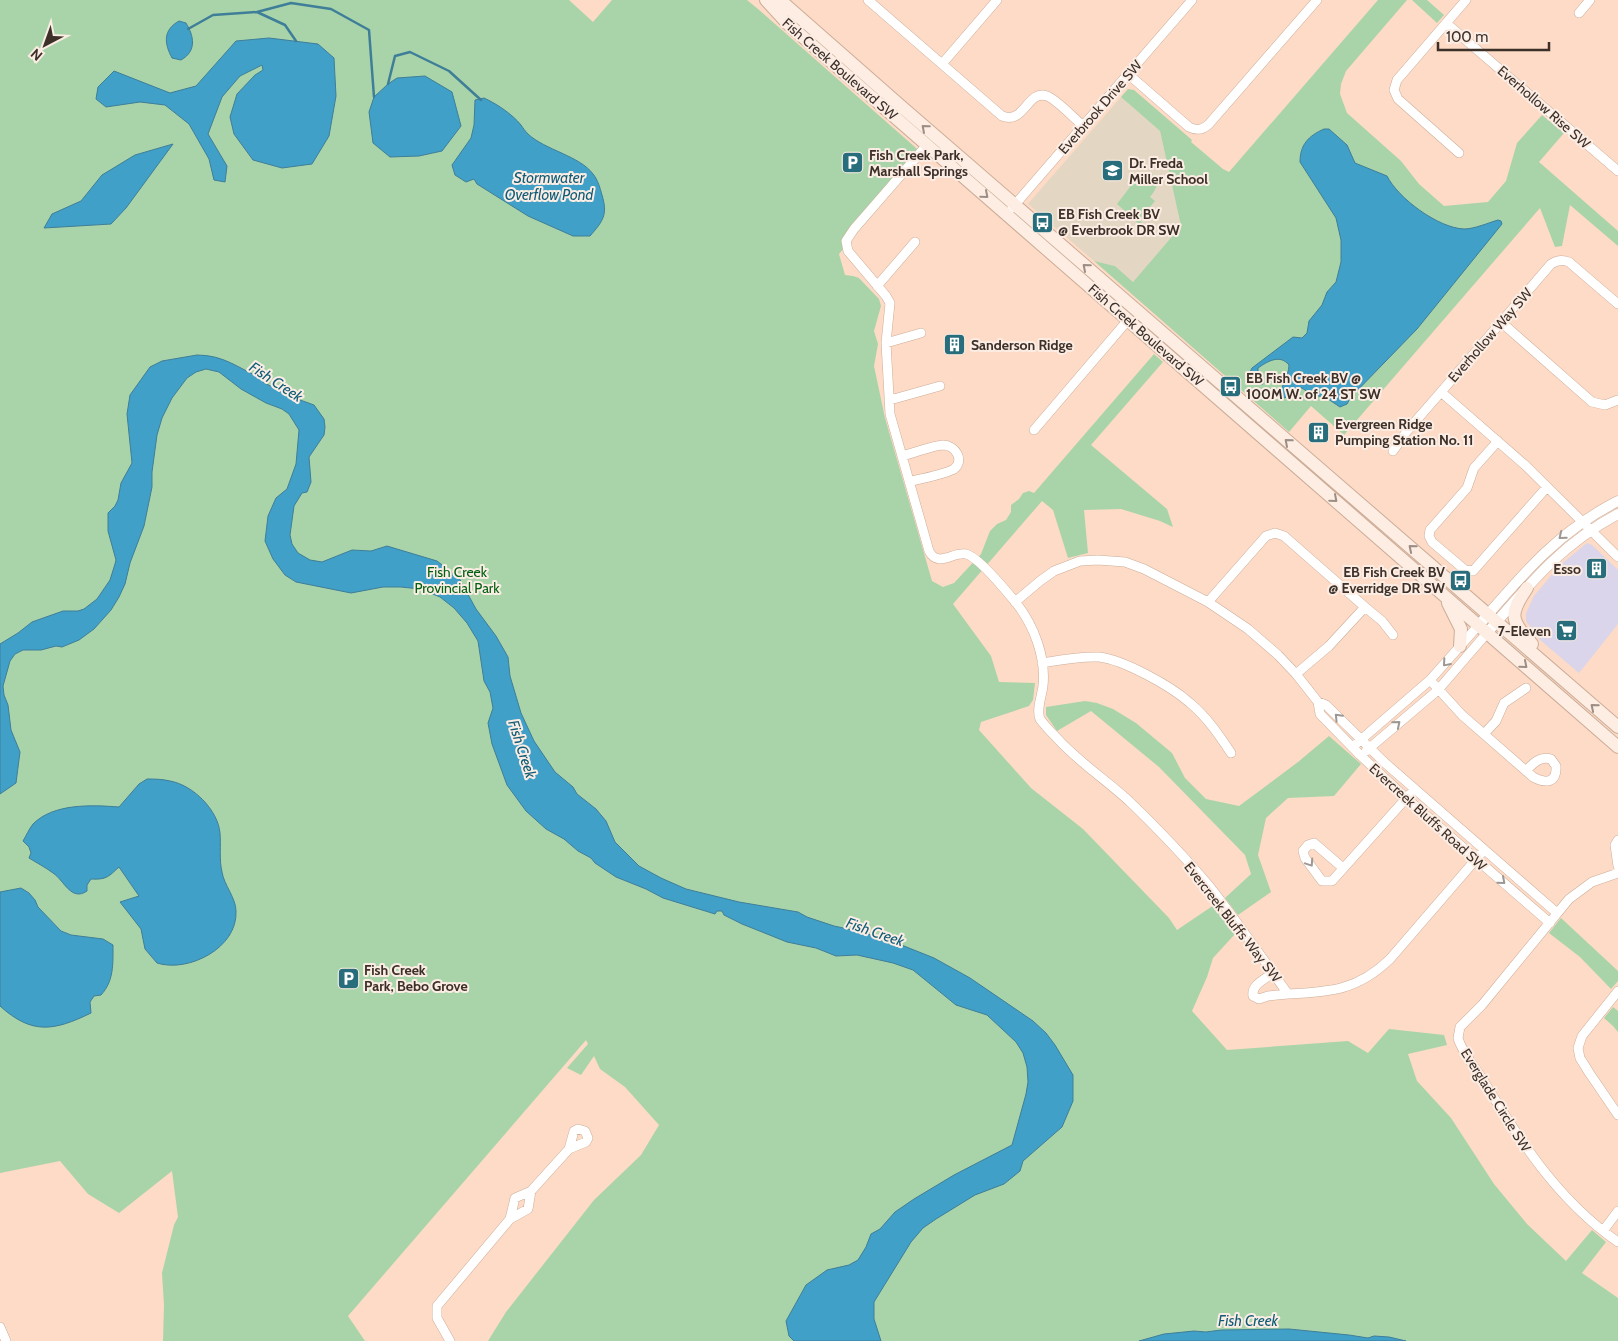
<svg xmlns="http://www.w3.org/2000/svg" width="1618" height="1341" viewBox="0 0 1618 1341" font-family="Cabin,sans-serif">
	<rect width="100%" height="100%" fill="#fddbc6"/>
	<!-- commercial -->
	<path fill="#dad5eb" d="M1587 543 1592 545 1618 570V624L1579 673 1540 640 1526 621V613L1534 596 1560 565Z"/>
	<!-- education -->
	<path fill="#e3d7c3" d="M1121 97 1160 131 1181 226 1133 282 1115 266 1094 261 1028 204Z"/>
	<!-- green -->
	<path fill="#a9d4a9" d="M0 0H569L593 22 612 0H747L758 9 924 155 839 254 845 275 853 276 859 278 879 299 881 306 874 331 878 344 874 366 885 418 932 581 943 587 954 583 981 554 990 531 997 524 1006 520 1011 512V505L1019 499 1023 493 1029 491 1034 493 1154 354 1163 362 1091 445 1167 509 1173 527 1160 521 1121 509 1084 510 1088 553 1068 558 1053 510 1042 501 953 604 991 656 999 682 1035 683 1033 700 1029 706 981 722 979 730 1031 788 1083 829 1169 918 1177 930 1214 905 1235 934 1213 958 1207 977 1192 1011 1227 1050 1348 1041 1368 1053 1389 1029 1444 1035 1447 1045 1408 1054 1417 1081 1451 1118 1494 1184 1527 1224 1566 1261 1592 1230 1606 1242 1582 1273 1618 1298V1341H488L506 1312 594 1200 641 1155 659 1125 625 1087 600 1069 594 1056 581 1075 567 1068 588 1044 586 1040 348 1316 365 1341H163L164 1305 162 1273 174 1225 178 1217 172 1171 119 1213 88 1194 60 1161 0 1173Z
		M1378 0H1407L1346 71 1341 84 1340 94 1347 113 1401 161 1419 184 1444 206 1488 202 1506 181 1517 143 1542 115 1564 133 1539 162 1618 231V246L1570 205 1562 246 1555 247 1540 208 1344 435 1311 406 1289 432 1094 261 1115 266 1133 282 1181 226 1160 131 1121 97 1128 89 1134 90 1192 140 1191 142 1223 169 1229 172Z
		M1412 0H1427L1444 15 1437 23Z
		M1145 172 1156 176C1158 185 1156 190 1150 197L1155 201 1139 220 1149 229 1147 231 1117 204 1133 183H1137L1139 176Z
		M1085 701 1097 703 1113 709 1136 723 1172 753 1185 778 1206 799 1239 806 1298 762 1329 736 1361 764 1334 796 1288 798 1266 818 1258 855 1271 892 1238 915 1225 898 1251 874 1245 855 1159 767 1091 711 1057 731 1046 715V707Z
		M1561 918 1618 971V981L1611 989 1580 957 1549 933Z
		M1613 1007 1618 1011V1032L1613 1026 1604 1018Z"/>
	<!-- water -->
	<path fill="#40a0c8" stroke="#3f7e98" d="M179 21 186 23C194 36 197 51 181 60L172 58C164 43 163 30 179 21Z
		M269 38 318 44 334 58 336 96 329 136 312 164 282 168 253 160 234 134 230 117 237 94 255 75 263 70 262 65 240 76 222 97 208 134 227 166 225 182 214 180 209 159 189 124 165 105 140 102 106 107 96 99 98 87 114 71 170 93 196 86 236 41Z
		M425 76 452 92 461 126 442 151 419 156 390 157 373 143 369 112 374 97 388 84 397 78Z
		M484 98C497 104 512 114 521 125 523 128 525 131 528 134 545 150 580 156 593 174 598 180 600 188 602 195 608 215 603 221 590 236H573L528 216 477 184 474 179 466 182 455 175 452 165 471 138 474 125 475 100Z
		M1324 129H1329L1347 145 1355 163 1387 176C1398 198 1438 228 1464 229 1474 229 1488 223 1498 220L1501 221 1502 224 1417 329 1351 397 1347 404 1340 407 1325 397 1312 395 1302 388H1298L1292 391 1285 398 1282 397C1279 386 1289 377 1289 365 1280 354 1268 361 1258 368V374L1263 384H1261L1251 383 1247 378 1252 368 1293 337 1302 338 1307 333 1309 321 1322 305 1327 292 1336 282 1341 262V240L1336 218 1300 162C1300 145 1308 136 1324 129Z
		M173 144 126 208 111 224 44 228 52 214 81 201 102 175 135 155Z
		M197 355C224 355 238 368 261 378L263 382 289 396 314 405 324 419 325 427 324 435 309 457 311 482 307 492 302 493 294 506 290 535 292 544 298 553 310 560 322 562 352 550 371 551 387 546 437 561 459 578 476 609 496 636 508 657 510 676 521 713 534 741 555 772 573 787 577 794 596 809 606 821 615 842 639 866 661 878 686 889 739 902 798 912 807 917 834 926 862 932 904 946 934 958 970 978 1033 1021 1046 1033 1055 1045 1073 1075V1101L1062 1127 1023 1161 1020 1171 1004 1184 975 1195 936 1219 923 1228 911 1242 874 1302V1319L881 1341H794L789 1336 786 1321 806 1285 827 1270 849 1265 858 1260 866 1247 871 1234 880 1229 895 1212 914 1199 954 1175 1012 1145 1026 1094 1028 1082 1027 1067 1023 1053 1016 1042 987 1015 956 1005 913 970 893 963 857 955 836 956 816 948 787 942 742 924 724 915 722 911H717L715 914 663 898 646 889 616 877 595 863 591 858 578 851 564 839 546 829 526 811 507 785 492 744 488 723 493 708 490 692 484 681 478 641 467 623 454 608 440 597 420 589 401 587H383L351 593 296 582 285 575 273 559 265 541 268 516 276 498 287 489 296 464 299 430 289 414 282 409 266 403 241 389 219 372 206 369 196 372 187 378 172 398 162 418 157 435 152 472V487L144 526 130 563 125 584 119 597 111 610 94 629 79 640 62 647 56 646 41 650H23L15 654 10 661 3 686 4 695 8 705 11 730 20 752 16 783 0 794V644L18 633 32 622 63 611H78L84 609 97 599 110 580 115 564 116 560 108 531V513L115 506 118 500 121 483 132 463 127 414 130 395 150 367 162 361Z
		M147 779C154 779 162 779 170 781 193 785 218 810 220 833 221 846 219 859 222 872 224 885 236 898 236 911 238 948 188 973 157 963L145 949 141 929 120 902 139 896 119 867C109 876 107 880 91 879L87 885V891C71 902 64 880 53 873 45 867 37 863 29 858L31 853 29 847 23 841C26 836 29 829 33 824 54 803 92 805 119 807L139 784Z
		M21 888 29 893 35 900 38 907 61 931 71 935 103 939 113 945C113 964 114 981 101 995L94 996 90 1002 91 1013C54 1031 32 1035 0 1006V892Z
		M1289 1329 1349 1335 1368 1338 1374 1336 1389 1337 1406 1341H1139L1164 1334 1194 1331 1206 1332 1221 1330Z"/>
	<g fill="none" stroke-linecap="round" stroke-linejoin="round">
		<!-- stream -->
		<path stroke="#3f7e98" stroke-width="2.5" d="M257 12 291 3 331 9 369 30 374 97
			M188 29 213 15 257 12 285 25 296 41
			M388 84 395 56 410 52 449 71 481 100"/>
		<defs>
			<path id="minor" d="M868 0 1002 116C1025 125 1027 89 1047 96 1056 99 1075 119 1083 126
				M1579 13 1590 0
				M1446 23 1618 171
				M942 64 997 0
				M1128 74 1189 127C1197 131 1203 130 1209 124L1317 0
				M927 145 854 229 846 241 848 251 886 296 890 303 886 343 890 414 929 551C938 568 952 552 966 554 979 557 1008 593 1017 604 1034 626 1046 657 1043 686 1042 695 1036 710 1040 719 1044 725 1050 731 1055 736 1077 761 1105 779 1129 801 1157 828 1185 857 1210 887 1237 921 1262 958 1288 994 1331 992 1358 990 1390 959L1484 850
				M1459 153 1398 99 1394 90 1397 80 1466 0
				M1012 208 1192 0
				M877 286 915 242
				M1618 304 1569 262C1562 259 1557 260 1551 264L1441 392 1525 465 1618 557
				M1501 322 1592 402 1605 405 1618 400
				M886 343 921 333
				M890 400 940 386
				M1034 430 1128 320
				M1498 441 1474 468 1467 488 1430 530 1429 536 1432 542 1465 570 1473 571 1547 487
				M1393 451 1407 431 1441 392
				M902 456C915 453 930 446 943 445 955 445 965 460 954 469 946 474 919 479 909 482
				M1015 602 1040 581 1054 571 1080 561 1098 560 1125 562 1144 569 1208 602 1248 629 1278 655 1296 674 1318 702 1320 714 1360 755 1406 798 1550 923
				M1208 602 1266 536 1275 533 1284 536 1365 607 1329 646 1296 674
				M1365 607 1382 621 1393 635
				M1042 663C1060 660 1080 656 1099 657 1124 660 1171 686 1190 703 1207 717 1219 735 1231 753
				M1430 680 1462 715 1533 777C1546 784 1557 783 1556 766L1551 759C1540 756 1533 763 1526 771
				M1318 702 1326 705 1384 762 1557 913
				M1484 734 1496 721 1504 703 1526 688
				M1356 744 1430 680 1478 626
				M1366 751 1438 690 1487 633
				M1618 840 1615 845 1618 866
				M1343 868 1314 843 1308 845 1303 851 1305 858 1322 881H1332L1410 794
				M1618 873 1592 882 1569 899 1482 1005 1460 1027 1458 1038C1461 1050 1474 1066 1481 1077 1519 1139 1557 1200 1618 1242
				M1273 973C1265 979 1251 985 1253 996L1259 999 1268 996 1288 994
				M1618 991 1582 1036 1578 1048 1580 1058 1590 1074 1618 1115
				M510 1219 515 1198 531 1191 569 1149 586 1142 588 1138 585 1131 578 1129 574 1131 569 1149
				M1603 1231 1618 1211
				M0 1327 6 1341
				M450 1341 437 1318V1306L510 1219 528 1209 531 1191"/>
			<path id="tertiary" d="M1478 626C1522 575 1557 532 1618 501
				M1487 633C1528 586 1561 544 1618 514"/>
			<path id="secondary" d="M766 0 788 24 1618 747
				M780 0 903 108 1618 727
				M1527 588C1509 614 1510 620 1532 644
				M1448 603 1461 629 1460 646"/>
		</defs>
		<!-- minor casing -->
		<use href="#minor" stroke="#cdad98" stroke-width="10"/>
		<!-- tertiary casing -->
		<use href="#tertiary" stroke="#cdad98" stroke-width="11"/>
		<!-- secondary casing -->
		<use href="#secondary" stroke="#cdad98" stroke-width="14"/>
		<!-- minor -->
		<use href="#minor" stroke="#fff" stroke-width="9"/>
		<!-- tertiary -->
		<use href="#tertiary" stroke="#fff" stroke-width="10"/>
		<!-- secondary -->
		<use href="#secondary" stroke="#fdede2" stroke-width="12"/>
	</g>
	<!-- one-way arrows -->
	<defs><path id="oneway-chevron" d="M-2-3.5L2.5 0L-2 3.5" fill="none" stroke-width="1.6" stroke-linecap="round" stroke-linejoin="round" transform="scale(1.25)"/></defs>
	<g stroke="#9d8e85">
		<use href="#oneway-chevron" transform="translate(925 128) rotate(-139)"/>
		<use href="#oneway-chevron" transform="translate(985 195) rotate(41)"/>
		<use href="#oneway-chevron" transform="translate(1086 267) rotate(-139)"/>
		<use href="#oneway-chevron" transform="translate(1288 442) rotate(-139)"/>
		<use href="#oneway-chevron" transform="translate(1334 499) rotate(41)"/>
		<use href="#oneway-chevron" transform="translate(1412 548) rotate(-140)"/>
		<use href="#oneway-chevron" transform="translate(1524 665) rotate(41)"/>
		<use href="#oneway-chevron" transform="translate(1594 707) rotate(-140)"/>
	</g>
	<g stroke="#9e9894">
		<use href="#oneway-chevron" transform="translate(1562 536) rotate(141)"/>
		<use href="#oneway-chevron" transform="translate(1446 663) rotate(131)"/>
		<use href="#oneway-chevron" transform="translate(1338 717) rotate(-134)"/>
		<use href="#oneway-chevron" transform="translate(1397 724) rotate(-40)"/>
		<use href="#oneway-chevron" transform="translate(1310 863) rotate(56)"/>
		<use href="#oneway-chevron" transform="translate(1502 881) rotate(41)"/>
	</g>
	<!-- icons -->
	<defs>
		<symbol id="parking-square" viewBox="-11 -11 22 22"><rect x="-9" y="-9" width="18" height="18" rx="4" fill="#276d7c" stroke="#fbede4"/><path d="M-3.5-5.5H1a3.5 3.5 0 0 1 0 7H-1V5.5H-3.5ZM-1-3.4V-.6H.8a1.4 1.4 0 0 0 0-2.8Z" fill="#fff"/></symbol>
		<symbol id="school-square" viewBox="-11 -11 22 22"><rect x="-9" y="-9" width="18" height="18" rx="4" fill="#276d7c" stroke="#fbede4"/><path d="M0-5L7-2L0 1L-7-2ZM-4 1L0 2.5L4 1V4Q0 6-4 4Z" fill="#fff"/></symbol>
		<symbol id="bus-square" viewBox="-11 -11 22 22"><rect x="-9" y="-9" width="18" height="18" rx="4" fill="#276d7c" stroke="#fbede4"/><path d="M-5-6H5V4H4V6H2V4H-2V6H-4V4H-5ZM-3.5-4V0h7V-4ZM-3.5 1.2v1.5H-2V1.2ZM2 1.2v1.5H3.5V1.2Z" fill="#fff"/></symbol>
		<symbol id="building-square" viewBox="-11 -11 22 22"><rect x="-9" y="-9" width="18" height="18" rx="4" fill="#276d7c" stroke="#fbede4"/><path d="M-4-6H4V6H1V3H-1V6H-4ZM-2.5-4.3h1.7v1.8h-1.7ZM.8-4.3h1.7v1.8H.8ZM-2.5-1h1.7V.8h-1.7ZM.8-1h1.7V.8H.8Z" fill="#fff"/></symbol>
		<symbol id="supermarket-square" viewBox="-11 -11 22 22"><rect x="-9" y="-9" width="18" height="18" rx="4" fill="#276d7c" stroke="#fbede4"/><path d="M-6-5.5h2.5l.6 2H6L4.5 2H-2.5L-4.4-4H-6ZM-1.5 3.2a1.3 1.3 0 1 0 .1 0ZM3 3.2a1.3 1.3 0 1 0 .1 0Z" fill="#fff"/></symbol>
	</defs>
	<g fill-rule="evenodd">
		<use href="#parking-square" x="840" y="150" width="25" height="25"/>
		<use href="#school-square" x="1100" y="158" width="25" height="25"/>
		<use href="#bus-square" x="1030" y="210" width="25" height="25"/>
		<use href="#building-square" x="942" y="332" width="25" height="25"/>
		<use href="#bus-square" x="1218" y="374" width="25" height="25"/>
		<use href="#building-square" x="1306" y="420" width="25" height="25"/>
		<use href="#building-square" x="1584" y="556" width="25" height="25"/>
		<use href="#bus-square" x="1448" y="568" width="25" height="25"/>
		<use href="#supermarket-square" x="1554" y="618" width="25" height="25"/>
		<use href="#parking-square" x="336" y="966" width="25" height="25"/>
	</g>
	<g text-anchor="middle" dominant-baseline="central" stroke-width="4" stroke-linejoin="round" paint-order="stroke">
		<!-- street labels -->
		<g font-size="14" fill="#3d3028" stroke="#fbede4">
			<text transform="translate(840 69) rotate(41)">Fish Creek Boulevard SW</text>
			<text transform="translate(1100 107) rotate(-49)">Everbrook Drive SW</text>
			<text transform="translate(1544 107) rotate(41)">Everhollow Rise SW</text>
			<text transform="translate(1146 335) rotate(41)">Fish Creek Boulevard SW</text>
			<text transform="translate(1490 335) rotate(-49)">Everhollow Way SW</text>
			<text transform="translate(1428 817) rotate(42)">Evercreek Bluffs Road SW</text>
			<text transform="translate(1233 922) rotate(52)">Evercreek Bluffs Way SW</text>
			<text transform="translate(1496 1100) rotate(58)">Everglade Circle SW</text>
		</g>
		<!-- poi labels -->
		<g font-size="14" font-weight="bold" fill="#3d3028" stroke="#fbede4" text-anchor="start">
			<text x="869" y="155">Fish Creek Park,<tspan x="869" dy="16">Marshall Springs</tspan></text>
			<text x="1129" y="163">Dr. Freda<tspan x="1129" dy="16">Miller School</tspan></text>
			<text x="1058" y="214">EB Fish Creek BV<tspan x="1058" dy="16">@ Everbrook DR SW</tspan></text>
			<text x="971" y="345">Sanderson Ridge</text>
			<text x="1246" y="378">EB Fish Creek BV @<tspan x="1246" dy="16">100M W. of 24 ST SW</tspan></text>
			<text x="1335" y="424">Evergreen Ridge<tspan x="1335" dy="16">Pumping Station No. 11</tspan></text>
			<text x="1581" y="569" text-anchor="end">Esso</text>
			<text x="1445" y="572" text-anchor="end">EB Fish Creek BV<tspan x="1445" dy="16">@ Everridge DR SW</tspan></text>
			<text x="1551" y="631" text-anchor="end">7-Eleven</text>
			<text x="364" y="970">Fish Creek<tspan x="364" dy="16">Park, Bebo Grove</tspan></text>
		</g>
		<!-- park labels -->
		<g font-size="14" fill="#006013" stroke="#fbede4">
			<text x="457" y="572">Fish Creek<tspan x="457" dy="16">Provincial Park</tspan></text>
		</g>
		<!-- water labels -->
		<g font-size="15" font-style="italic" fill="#105c77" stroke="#fbede4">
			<text x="549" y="178">Stormwater<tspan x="549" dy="17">Overflow Pond</tspan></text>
			<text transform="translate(276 382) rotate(33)">Fish Creek</text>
			<text transform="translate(522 749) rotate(72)">Fish Creek</text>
			<text transform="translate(875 932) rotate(19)">Fish Creek</text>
			<text x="1248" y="1321">Fish Creek</text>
		</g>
	</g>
	<!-- north arrow -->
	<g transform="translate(45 45) rotate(221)" stroke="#fbede4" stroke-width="4" paint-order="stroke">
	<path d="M0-4L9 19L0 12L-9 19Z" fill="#3d3028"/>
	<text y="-8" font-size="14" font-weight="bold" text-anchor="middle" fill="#3d3028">N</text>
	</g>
	<!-- scale -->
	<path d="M1438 42v8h111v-8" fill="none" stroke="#3d3028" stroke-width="2.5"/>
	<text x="1446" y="42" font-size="15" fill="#3d3028" stroke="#fbede4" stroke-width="4" paint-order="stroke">100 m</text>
</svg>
